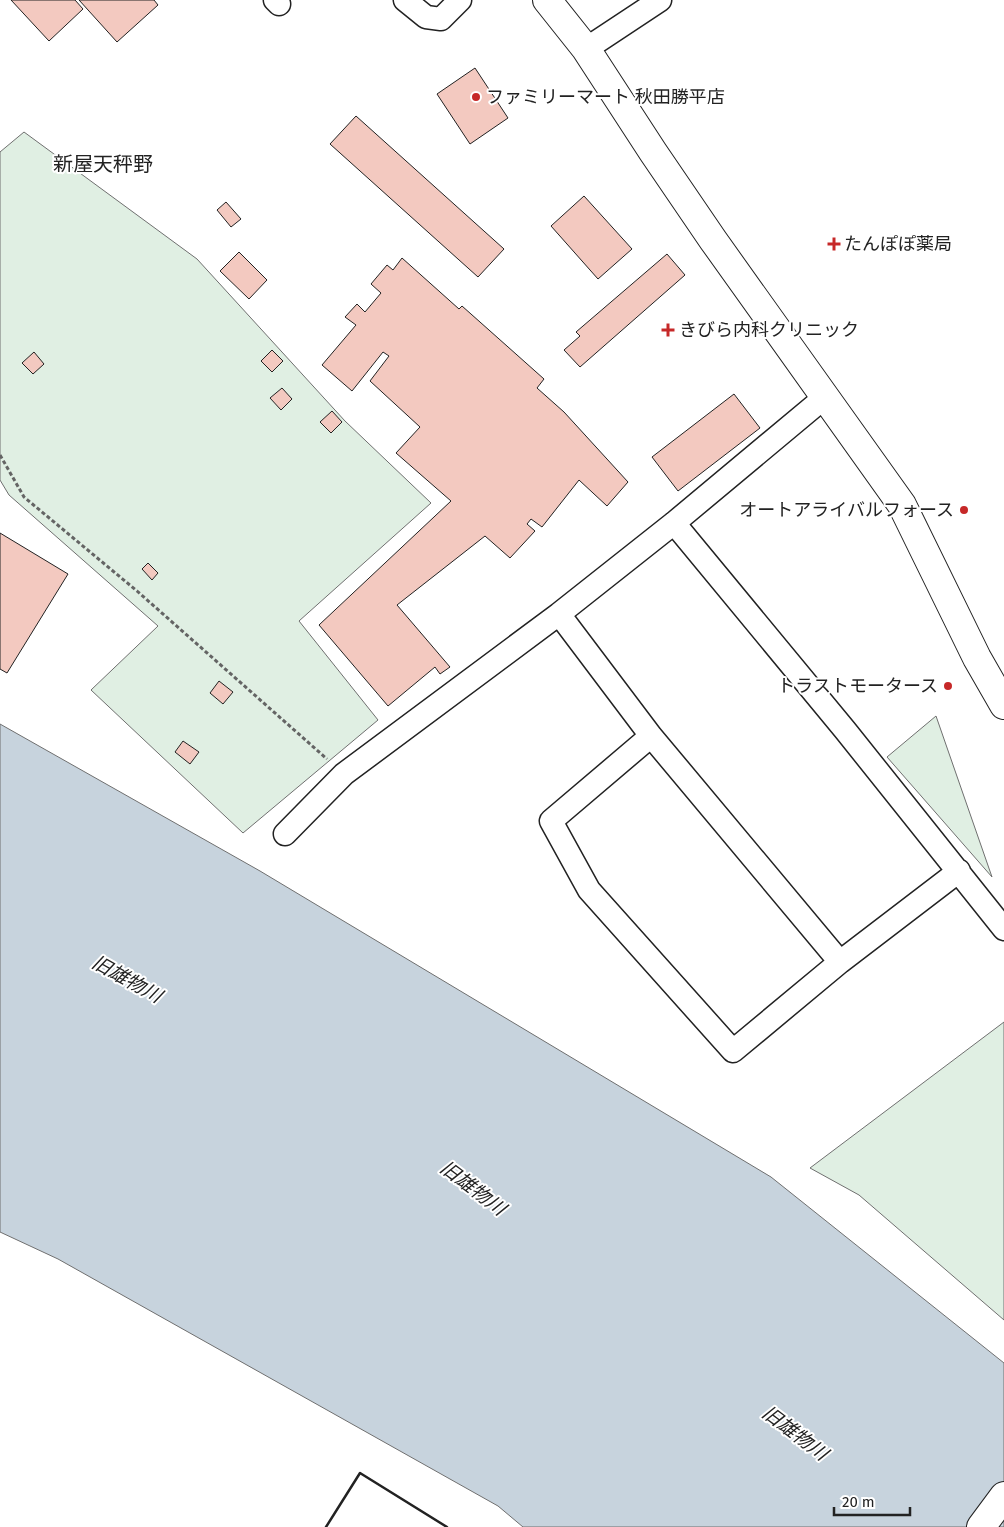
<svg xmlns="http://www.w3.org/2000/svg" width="1004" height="1527" viewBox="0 0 1004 1527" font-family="'Fira Sans','Noto Sans JP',sans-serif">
	<rect width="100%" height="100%" fill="#fff"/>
	<!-- green -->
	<path fill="#e0efe3" stroke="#6f6f6f" d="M24 132 197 259 345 421 431 503 299 621 378 720 243 833 91 690 158 626 9 495 0 480V152Z
		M936 716 992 877 887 757Z
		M1004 1022V1320L859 1195 810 1168Z"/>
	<!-- water -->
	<path fill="#c7d3dd" stroke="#6f6f6f" d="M0 724 260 871 771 1177 1004 1363V1527H523L498 1506 58 1259 0 1232Z"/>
	<!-- building -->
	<path fill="#f3c9c0" stroke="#222" d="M11 0H75L83 9 49 41Z
		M79 0H154L158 5 117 42Z
		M475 68 508 118 470 144 437 94Z
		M356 116 504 249 478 277 330 144Z
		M584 196 632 249 598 279 551 226Z
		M226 202 241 219 231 227 217 210Z
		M239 252 267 280 249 299 220 271Z
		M667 254 685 275 580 367 564 350 580 336 576 332Z
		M402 258 459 309 462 306 544 379 537 388 564 412 628 482 607 506 579 480 542 527 531 519 527 524 535 531 510 558 485 536 397 605 450 667 440 674 435 667 388 706 319 625 451 501 396 453 420 427 370 381 389 356 383 352 352 391 322 365 356 325 345 317 357 304 365 312 381 293 371 284 387 265 393 270Z
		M272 350 283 361 272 372 261 361Z
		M34 352 44 364 33 374 22 363Z
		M282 388 292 399 281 410 270 398Z
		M734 394 760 428 678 491 652 457Z
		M332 411 342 422 331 433 320 422Z
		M0 533 68 574 7 673 0 669Z
		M148 563 158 573 152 580 142 569Z
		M219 681 233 692 223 704 210 693Z
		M183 741 199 752 190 764 175 752Z"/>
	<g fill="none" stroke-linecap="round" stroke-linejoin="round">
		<defs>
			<path id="street" d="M275 0 279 4
				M405 0 426 17 441 19 460 0
				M586 49 660 0
				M674 523 845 730 1004 929
				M559 614 651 736 840 962
				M651 736 551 821 589 890 733 1051 840 962 959 871
				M285 834 344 774 559 614 674 523 825 397"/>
			<path id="secondary" d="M547 0 586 49 653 152 713 240 902 505 977 658 1004 705
				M981 1527 1004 1496"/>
		</defs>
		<!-- street casing -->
		<use href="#street" stroke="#222" stroke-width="25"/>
		<!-- secondary casing -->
		<use href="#secondary" stroke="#222" stroke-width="30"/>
		<!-- path -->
		<path stroke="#646464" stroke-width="3" stroke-dasharray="4 2.5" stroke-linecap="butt" d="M0 455 24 497 137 591 327 759"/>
		<!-- street -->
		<use href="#street" stroke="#fff" stroke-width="22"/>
		<!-- secondary -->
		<use href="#secondary" stroke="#fff" stroke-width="28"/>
		<!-- wall -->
		<path stroke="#222" stroke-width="2.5" d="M326 1527 360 1473 447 1527"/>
	</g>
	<!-- markers -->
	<g fill="#c62828" stroke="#fff" stroke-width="2">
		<circle cx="476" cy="97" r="5"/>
		<path d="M831.5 236.5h5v5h5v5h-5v5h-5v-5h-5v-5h5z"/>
		<path d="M665.5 322.5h5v5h5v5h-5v5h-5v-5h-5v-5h5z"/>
		<circle cx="964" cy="510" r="5"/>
		<circle cx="948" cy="686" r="5"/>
	</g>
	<g text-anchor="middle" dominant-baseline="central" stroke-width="4" stroke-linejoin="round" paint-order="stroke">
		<!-- poi labels -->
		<g font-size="18" fill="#222" stroke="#fff" text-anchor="start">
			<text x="486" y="97">ファミリーマート 秋田勝平店</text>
			<text x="844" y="244">たんぽぽ薬局</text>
			<text x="679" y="330">きびら内科クリニック</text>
			<text x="954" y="510" text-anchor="end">オートアライバルフォース</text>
			<text x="938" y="686" text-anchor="end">トラストモータース</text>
		</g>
		<!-- water labels -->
		<g font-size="19" font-style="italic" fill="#222" stroke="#fff">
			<text transform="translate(127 979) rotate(29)">旧雄物川</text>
			<text transform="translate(473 1188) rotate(37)">旧雄物川</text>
			<text transform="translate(795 1433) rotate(37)">旧雄物川</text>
		</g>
		<!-- quarter labels -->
		<g font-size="20" fill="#222" stroke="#fff">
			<text x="103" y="164">新屋天秤野</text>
		</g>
	</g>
	<!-- scale -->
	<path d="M834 1507v8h76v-8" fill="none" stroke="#222222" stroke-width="2.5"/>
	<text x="842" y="1507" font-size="15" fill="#222222" stroke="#ffffff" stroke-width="4" paint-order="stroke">20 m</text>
</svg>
